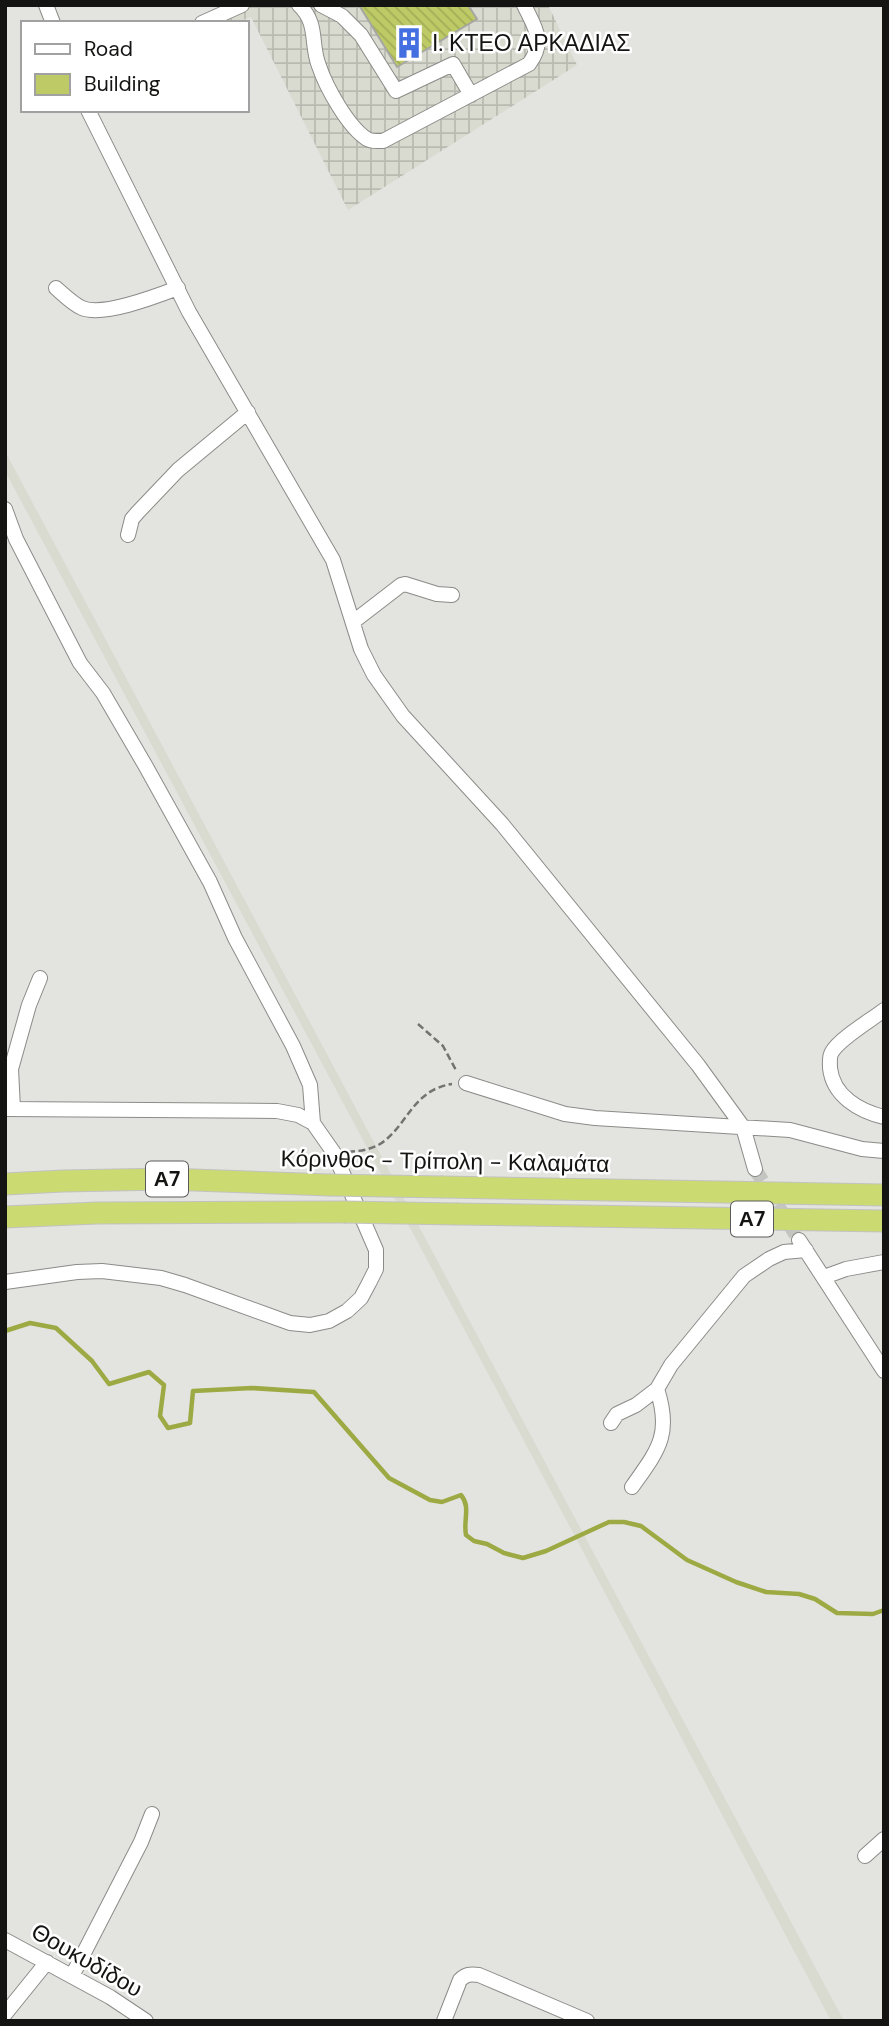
<svg xmlns="http://www.w3.org/2000/svg" width="889" height="2026" viewBox="0 0 889 2026" font-family="'DM Sans',sans-serif">
	<defs>
		<pattern id="industrial-grid" width="8" height="8" patternUnits="userSpaceOnUse" patternTransform="scale(1.75)"><rect width="8" height="8" fill="#d9dbd0"/><path d="M0 4h8M4 0v8" fill="none" stroke="#b9bbb2"/></pattern>
		<pattern id="building-back-hatch" width="6" height="6" patternUnits="userSpaceOnUse" patternTransform="scale(1.75)"><rect width="6" height="6" fill="#bdca65"/><path d="M-1 5l2 2M0 0l6 6M5-1l2 2" fill="none" stroke="#a2ad57"/></pattern>
	</defs>
	<rect width="100%" height="100%" fill="#e3e4e0"/>
	<!-- built -->
	<path fill="#d9dbd0" d="M5 451 376 1146 844 2021H831L570 1527 5 471Z"/>
	<!-- industrial -->
	<path fill="url(#industrial-grid)" d="M230 5H548L577 65 348 210 251 17 236 23H188Z"/>
	<g fill="none" stroke-linecap="round" stroke-linejoin="round">
		<!-- stream -->
		<path stroke="#9daa44" stroke-width="4.5" d="M5 1331 30 1323 56 1328 92 1361 109 1384 149 1372 164 1385 160 1416 168 1428 190 1423 193 1391 252 1388 314 1392 389 1478 430 1500 442 1502 461 1495C471 1507 463 1520 466 1535L474 1541 487 1544 504 1553 523 1558 546 1551 609 1522H624L641 1526 687 1560 736 1582 766 1592 799 1594 815 1599 837 1613 873 1614 884 1610"/>
	</g>
	<!-- building -->
	<path fill="url(#building-back-hatch)" stroke="#a6a7a3" stroke-width="2" d="M359 5H468L477 19 397 67Z"/>
	<g fill="none" stroke-linecap="round" stroke-linejoin="round">
		<!-- minor-tunnel -->
		<path stroke="#c4c5c1" stroke-width="14" stroke-dasharray="14 7" stroke-linecap="butt" d="M755 1169 799 1240"/>
		<defs>
			<path id="minor" d="M46 5 53 23
				M299 5C319 24 310 44 319 66 326 87 348 127 367 139 372 142 377 141 383 141L529 64C546 41 535 28 524 5
				M321 5 342 16 361 35 396 91 453 64 471 95
				M202 23 242 5
				M88 110 189 312 333 560 361 649 374 675 403 716 502 824 698 1065 743 1127 755 1169
				M56 288C64 295 73 304 82 308 103 317 157 296 178 288
				M5 509 16 539 80 663 103 693 145 765 210 882 235 938 293 1046 310 1085 313 1123
				M128 535 132 519 138 512 178 470 248 412
				M353 622 401 585 405 584 437 594 452 595
				M884 1010C871 1020 839 1039 832 1052 829 1056 830 1063 830 1068 833 1096 859 1111 884 1117
				M466 1083 565 1114 595 1118 790 1130 862 1149 884 1151
				M5 1109 277 1111 298 1115 313 1123 334 1153 376 1250V1269L369 1283 361 1298 347 1311 329 1321 310 1325 290 1323 185 1285 161 1278 102 1271 77 1272 5 1282
				M13 1109 11 1069 29 1005 40 978
				M799 1240 884 1371
				M824 1277 846 1269 884 1262
				M611 1423 617 1414 636 1405 657 1389 671 1365 744 1276 769 1259 784 1252 806 1250
				M632 1487C658 1450 672 1435 657 1389
				M865 1856 884 1839
				M5 1940 110 1997 146 2021
				M72 1976 141 1842 152 1814
				M5 2014 47 1962
				M444 2021 460 1980C466 1974 470 1974 479 1975L587 2021"/>
			<path id="highway" d="M5 1184 63 1181 166 1179 329 1185
				M443 1187 884 1195
				M457 1214 884 1221
				M5 1217 97 1213 344 1212"/>
		</defs>
		<!-- minor casing -->
		<use href="#minor" stroke="#8b8b88" stroke-width="16"/>
		<!-- highway casing -->
		<use href="#highway" stroke="#c2c2c2" stroke-width="23"/>
		<!-- path -->
		<path stroke="#737371" stroke-width="2.5" stroke-dasharray="7 3.5" stroke-linecap="butt" d="M418 1024 443 1046 457 1072
			M348 1152C359 1151 370 1150 380 1144 408 1126 412 1090 452 1084"/>
		<!-- minor -->
		<use href="#minor" stroke="#fff" stroke-width="14"/>
		<!-- highway -->
		<use href="#highway" stroke="#ccda72" stroke-width="21"/>
		<defs>
			<path id="highway-bridge" d="M329 1185 443 1187
				M344 1212 457 1214"/>
		</defs>
		<!-- highway-bridge casing -->
		<use href="#highway-bridge" stroke="#c2c2c2" stroke-width="23" stroke-linecap="butt"/>
		<!-- highway-bridge -->
		<use href="#highway-bridge" stroke="#ccda72" stroke-width="21"/>
	</g>
	<!-- icons -->
	<defs>
		<symbol id="building-bare" viewBox="-9 -9 18 18"><path d="M-4-6H4V6H1V3H-1V6H-4ZM-2.5-4.3h1.7v1.8h-1.7ZM.8-4.3h1.7v1.8H.8ZM-2.5-1h1.7V.8h-1.7ZM.8-1h1.7V.8H.8Z" fill="#446fe1" stroke="#fff" stroke-width="2.5" paint-order="stroke"/></symbol>
	</defs>
	<g fill-rule="evenodd">
		<use href="#building-bare" x="387" y="21" width="44" height="44"/>
	</g>
	<g text-anchor="middle" dominant-baseline="central" stroke-width="5" stroke-linejoin="round" paint-order="stroke">
		<!-- shield labels -->
		<g fill="#fff" stroke="#5a5a5a" stroke-width="2">
			<rect x="146" y="1161.5" width="42" height="35" rx="5"/>
			<rect x="731" y="1201.5" width="42" height="35" rx="5"/>
		</g>
		<g font-size="21" font-weight="bold" fill="#141413">
			<text x="167" y="1179">Α7</text>
			<text x="752" y="1219">Α7</text>
		</g>
		<!-- poi labels -->
		<g font-size="23" fill="#141413" stroke="#fff" text-anchor="start">
			<text x="432" y="43">Ι. ΚΤΕΟ ΑΡΚΑΔΙΑΣ</text>
		</g>
		<!-- street labels -->
		<g font-size="23" fill="#141413" stroke="#fff">
			<text transform="translate(445 1161) rotate(1)">Κόρινθος - Τρίπολη - Καλαμάτα</text>
			<text transform="translate(87 1960) rotate(30)">Θουκυδίδου</text>
		</g>
	</g>
	<!-- border -->
	<rect width="889" height="2026" fill="none" stroke="#141413" stroke-width="14"/>
	<!-- legend -->
	<rect x="21" y="21" width="228" height="91" fill="#ffffff" stroke="#a1a1a1" stroke-width="2"/>
	<rect x="35" y="44" width="35" height="10" fill="#ffffff" stroke="#a1a1a1" stroke-width="2"/>
	<text x="84" y="56" font-size="21" fill="#141413">Road</text>
	<rect x="35" y="74" width="35" height="21" fill="#bdca65" stroke="#a1a1a1" stroke-width="2"/>
	<text x="84" y="91" font-size="21" fill="#141413">Building</text>
</svg>
